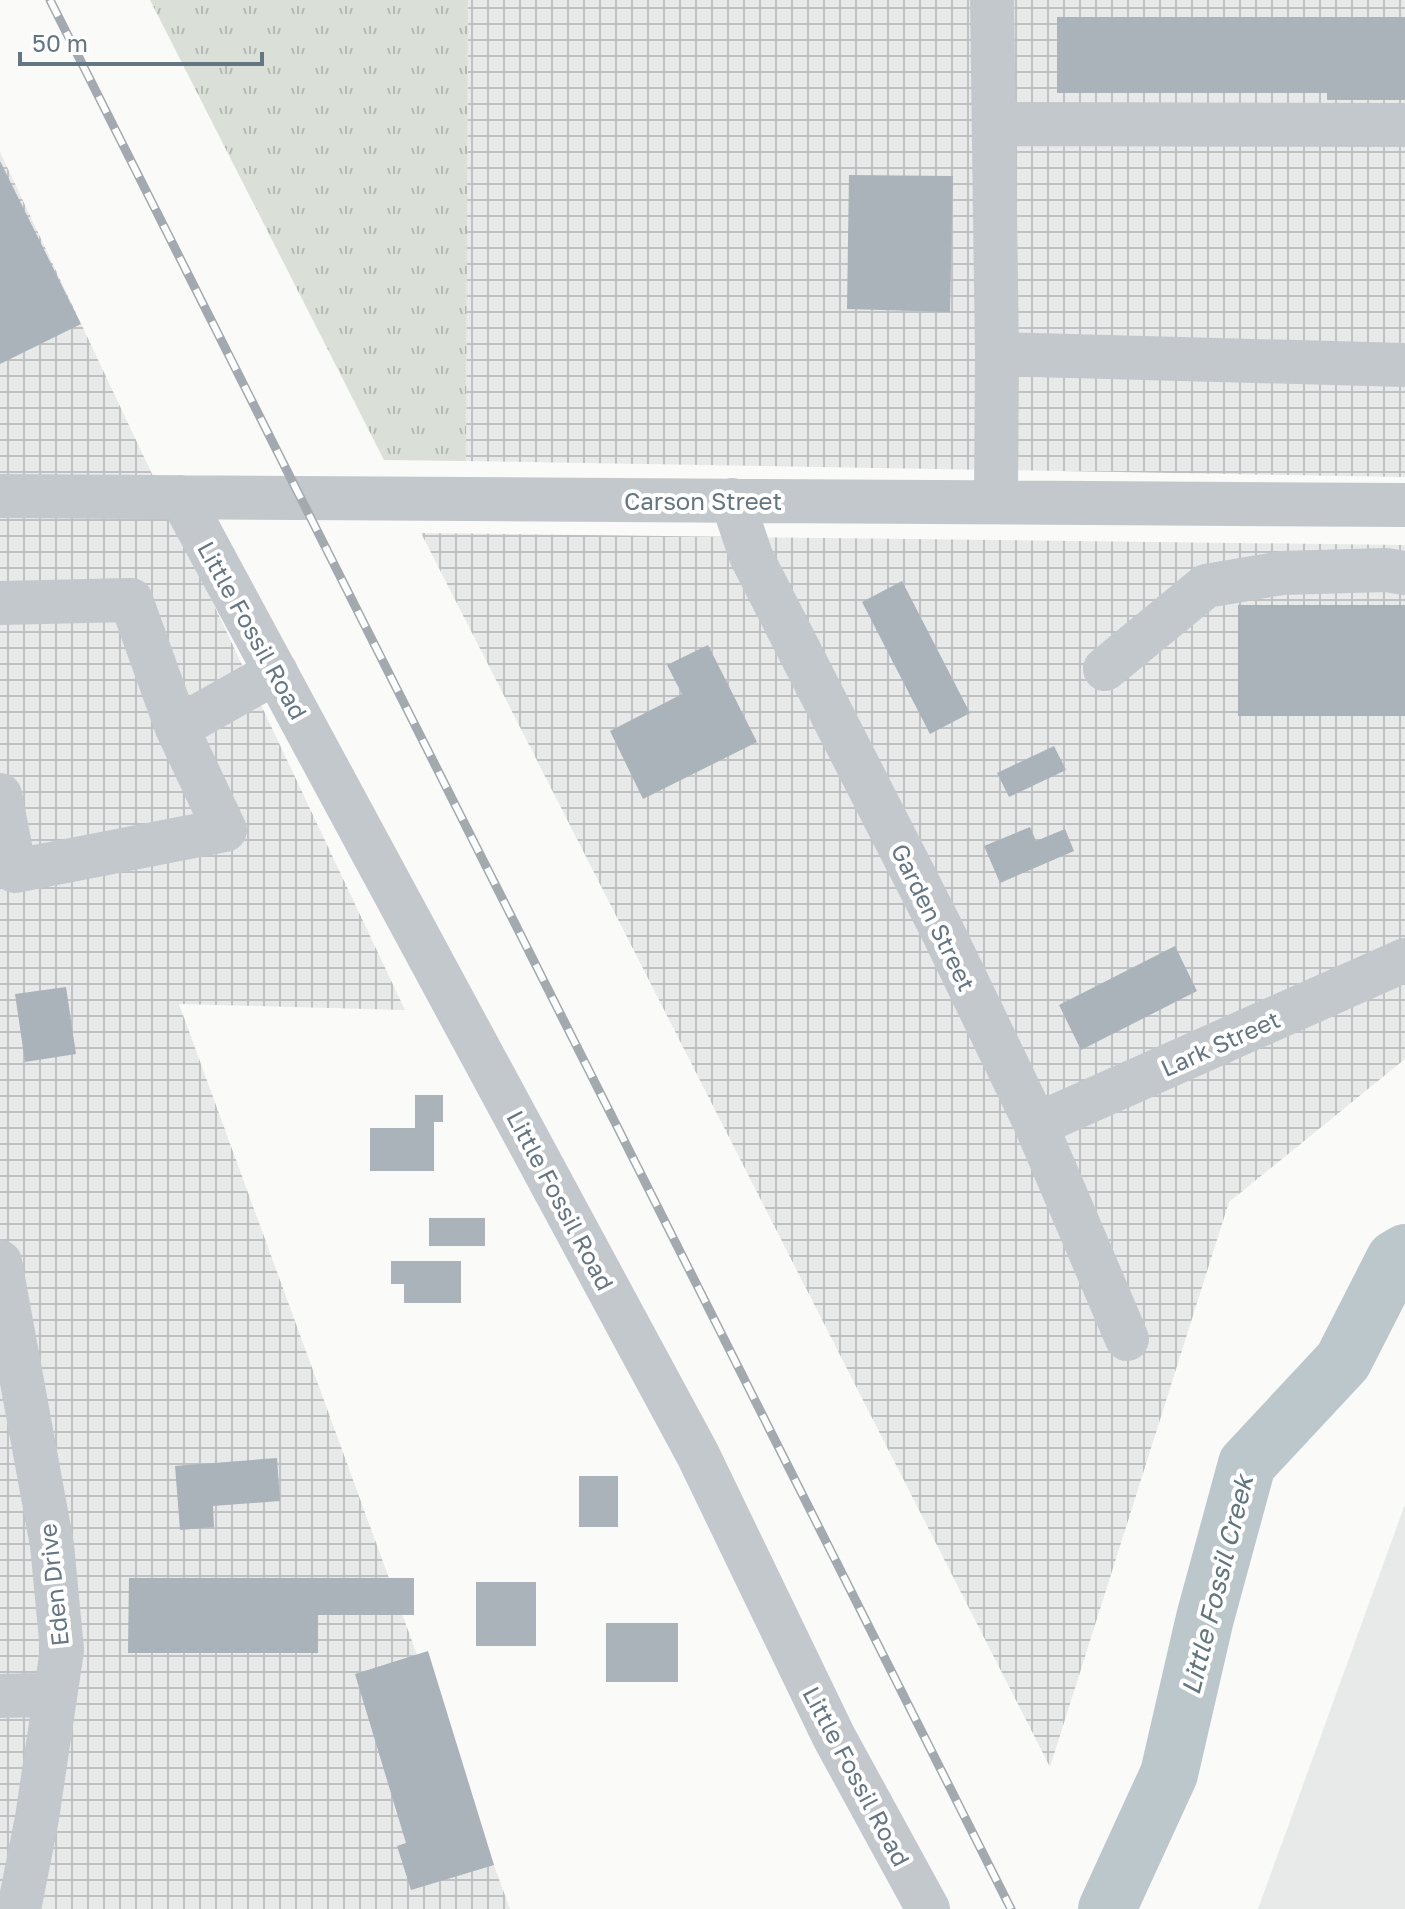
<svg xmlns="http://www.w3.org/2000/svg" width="1405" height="1909" viewBox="0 0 1405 1909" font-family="'Golos Text',sans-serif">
	<defs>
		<pattern id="industrial-grid" width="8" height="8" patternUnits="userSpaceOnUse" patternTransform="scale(2)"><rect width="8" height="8" fill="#e8e9e9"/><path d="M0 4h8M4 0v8" fill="none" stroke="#c0c1c2"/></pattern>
		<pattern id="grass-tufts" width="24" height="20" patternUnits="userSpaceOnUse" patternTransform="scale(2)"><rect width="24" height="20" fill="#dadfd7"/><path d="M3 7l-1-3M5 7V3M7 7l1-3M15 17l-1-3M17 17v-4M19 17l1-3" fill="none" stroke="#b4b9b4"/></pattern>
	</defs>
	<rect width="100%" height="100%" fill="#fafaf8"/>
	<!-- built -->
	<path fill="#e8e9e9" d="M1405 1506V1909H1258L1404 1507Z"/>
	<!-- industrial -->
	<path fill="url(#industrial-grid)" d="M468 0H1405V477L466 461Z
		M0 152 405 1010 179 1004 510 1909H0Z
		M421 533 1405 545V1059L1229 1202 1050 1767Z"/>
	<!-- grass -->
	<path fill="url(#grass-tufts)" d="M150 0H468L466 461 384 460Z"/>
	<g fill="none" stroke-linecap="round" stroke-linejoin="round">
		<!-- river -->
		<path stroke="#bbc7cb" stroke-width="58" d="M1107 1909 1169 1774 1205 1618 1247 1464 1343 1361 1395 1259 1405 1253"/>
	</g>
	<!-- building -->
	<path fill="#aab3b9" d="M1057 17H1405V100H1327V93H1057Z
		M0 161 81 324 0 364Z
		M849 175 953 176 950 312 847 309Z
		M902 581 970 713 930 734 862 602Z
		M1238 605H1405V716H1238Z
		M708 645 757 742 643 799 610 731 682 694 667 665Z
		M1054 746 1066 770 1009 797 997 773Z
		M1030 827 1036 841 1065 829 1074 851 1000 883 984 846Z
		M1175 946 1197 991 1081 1050 1059 1005Z
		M66 987 76 1054 25 1062 15 994Z
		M415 1095H443V1122H434V1171H370V1128H415Z
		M429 1218H485V1246H429Z
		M391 1261H461V1303H404V1284H391Z
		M277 1458 280 1501 213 1506 214 1527 180 1530 175 1466Z
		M579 1476H618V1527H579Z
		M129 1578H414V1615H318V1653H128Z
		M476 1582H536V1646H476Z
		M606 1623H678V1682H606Z
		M428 1651 494 1865 411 1890 397 1846 406 1843 355 1674Z"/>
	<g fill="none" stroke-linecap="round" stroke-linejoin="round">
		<!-- minor -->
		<path stroke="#c3c8cc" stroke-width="44" d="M992 0 997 354 996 502
			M994 124 1405 125
			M997 354 1405 365
			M0 496 1405 505
			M181 497 698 1455 834 1737 928 1909
			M732 500 751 556 942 930 1036 1125 1127 1339
			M0 603 131 600 177 728 225 830 15 871 0 795
			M1105 669 1206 586 1282 573 1386 570 1405 573
			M177 728 276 672
			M1036 1125 1405 960
			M0 1262 52 1545 62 1650 37 1818 19 1909
			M0 1696 39 1695 55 1698"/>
		<defs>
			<path id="rail" d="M50 0 1011 1909"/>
		</defs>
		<!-- rail casing -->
		<use href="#rail" stroke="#a2aab0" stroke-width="9"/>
		<!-- rail -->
		<use href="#rail" stroke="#fff" stroke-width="6" stroke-dasharray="18" stroke-linecap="butt"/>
	</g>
	<g text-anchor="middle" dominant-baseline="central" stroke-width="8" stroke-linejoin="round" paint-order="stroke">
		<!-- street labels -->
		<g font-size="24" fill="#657683" stroke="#fff">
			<text x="703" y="500">Carson Street</text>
			<text transform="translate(253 630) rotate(61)">Little Fossil Road</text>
			<text transform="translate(934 917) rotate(64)">Garden Street</text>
			<text transform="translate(1220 1043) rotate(-24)">Lark Street</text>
			<text transform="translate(561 1200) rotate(62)">Little Fossil Road</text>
			<text transform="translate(53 1585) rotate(-96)">Eden Drive</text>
			<text transform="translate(857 1776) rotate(62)">Little Fossil Road</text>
		</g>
		<!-- water labels -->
		<g font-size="26" font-style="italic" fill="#60757c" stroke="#fff">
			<text transform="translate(1217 1585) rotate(-76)">Little Fossil Creek</text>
		</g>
	</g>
	<!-- scale -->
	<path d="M20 52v12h242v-12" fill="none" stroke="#657683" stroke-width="4"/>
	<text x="32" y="52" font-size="24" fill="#657683" stroke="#ffffff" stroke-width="6" paint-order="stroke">50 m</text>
</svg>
